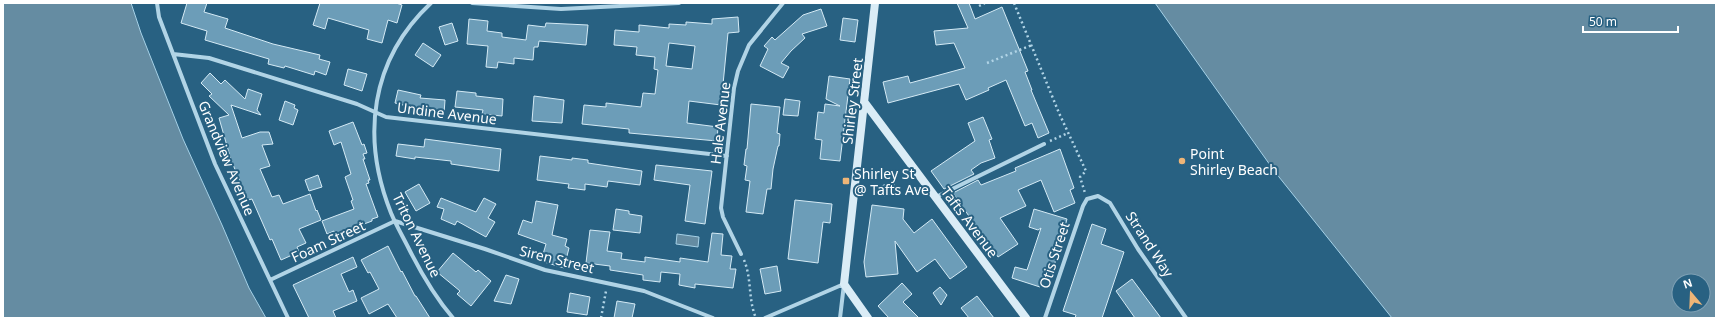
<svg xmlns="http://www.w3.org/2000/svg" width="1719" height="321" viewBox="0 0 1719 321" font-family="'Noto Sans',sans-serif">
	<rect width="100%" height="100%" fill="#286182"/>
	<!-- water -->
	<path fill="#658ca2" stroke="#a5d1e7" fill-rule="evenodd" d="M3 3H131L141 33 183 139 222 225 249 288 266 318H3Z
		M1155 3H1716V318H1392L1275 172ZM1679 281H1703V305H1679Z
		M677 234 699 237 698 247 676 244Z"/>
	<!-- building -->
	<path fill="#6c9db8" stroke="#d4eaf5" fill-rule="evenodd" d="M187 3H207L204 12 228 19 225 28 273 44 320 55 319 59 330 62 326 75 315 71 314 75 285 66 284 68 268 64 269 59 205 40 207 31 181 23Z
		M320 3H396L402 5 397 23 388 20 382 43 367 39 369 30 328 18 325 29 313 25Z
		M957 3H969L975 19 1002 7 1028 71 1025 72 1032 90H1031L1049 133 1038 138 1032 123 1025 126 1006 80 988 88 989 90 966 100 959 84 888 103 883 82 908 76 910 83 965 68 954 43 936 45 934 31 968 28Z
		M821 9 827 26 802 34 805 38 791 51 781 63 789 67 783 78 760 66 768 49 764 46 772 37 775 40 803 15Z
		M738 17 739 32 728 33 721 105 689 101 687 123 718 127 717 141 629 133V129L582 124 584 105 606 107V103L641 107 643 93 655 94 658 70 654 69 655 57 636 55 637 47 614 45 615 30 639 32V25L669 28V24L686 25V22L712 24V19ZM669 43 695 46 692 69 666 66Z
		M843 18 858 20 855 42 840 40Z
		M469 19 488 21 487 31 502 33V37L526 40 528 25 545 27 546 23 588 25 586 45 539 41 538 47H534L533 60 514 58V64L498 62 497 68 486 67 488 46 467 44Z
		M452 23 458 41 445 45 439 27Z
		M423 43 441 55 433 67 415 55Z
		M348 69 367 74 362 91 344 85Z
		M210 73 221 84 225 80 245 99 248 89 262 94 257 110 261 115 231 105 242 138 260 132H269L273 144 262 145 270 166 260 169 272 197 279 195 283 204 310 194 316 211 317 210 321 220 299 229 306 243 297 247 299 252 281 260 272 239 270 240 252 199 248 200 231 160 219 118 229 115 209 96 212 94 201 83Z
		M829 76 850 79 840 161 820 159 822 140 815 139 818 112 824 113 825 104 840 106 826 99Z
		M398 90 421 95 420 98 445 100 444 114 426 113 427 111 395 103Z
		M457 91 476 93V96L503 99 502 116 482 114 483 110 455 107Z
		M534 96 564 100 562 123 532 121Z
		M785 99 800 101 798 116 783 115Z
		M285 101 295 105 294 108 298 110 293 125 279 120Z
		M751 104 780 107 777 133 780 134 779 146H778L773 169 771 189H767L763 214 746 212 750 181 745 180 747 166 744 165 746 149H747Z
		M983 117 992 139 989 140 995 158 981 163 971 170 974 174 944 189 931 171 975 141 968 123Z
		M353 122 362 145 364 144 367 153 363 154 365 159H363L370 180H368L369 183 366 184 378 217 372 219V221L348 230 350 235 337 239 334 231 327 234 322 221 354 209 351 201 353 200 345 177 351 174 341 142 334 145 329 131Z
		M425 139 501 149 499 171 451 164V161L415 157V159L396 156 398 144 424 147Z
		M1060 149 1074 188 1070 190 1075 203 1054 212 1041 180 1018 190 1026 206 1000 218 1018 244 998 257 986 239 984 241 971 223 973 222 953 193 978 180 981 185 1016 171 1015 168Z
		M540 156 572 160V158L588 160V163L642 171 640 185 608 181 607 187 585 184V190L568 188 569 184 537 180Z
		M656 165 712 171 705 224 685 221 690 185 654 180Z
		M318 175 322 187 309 191 305 180Z
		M893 182 897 192 884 196 881 186Z
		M419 184 430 203 416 211 405 192Z
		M441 198 476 212 484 198 496 204 488 218 495 222 486 237 457 221 455 225 441 219 444 209 437 207Z
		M795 200 832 204 830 223 823 222 818 263 788 259Z
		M536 201 558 205 552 235 567 239 565 246 569 248 564 268 541 261 546 244 518 234 523 220 532 223Z
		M872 205 904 209 903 219 914 233 932 219 967 267 950 279 935 259 917 272 895 241 898 274 866 277 864 262Z
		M616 209 629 211V214L642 216 640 233 613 230Z
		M1034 209 1067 219 1053 270 1046 269 1040 287 1012 278 1015 267 1027 270 1041 228 1038 230 1029 227Z
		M1092 224 1106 229 1101 244 1124 252 1102 318H1075L1076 315 1063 311Z
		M590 230 610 232 607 251 622 253 621 259 645 262V257L680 262V258L708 262 712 233 723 234 721 255 732 256 730 269H736L733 288 695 284V288L679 285 680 274 661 272 660 282 643 280V275L610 270V266L586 263Z
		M388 246 401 272 402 271 415 296H416L430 318H397L388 304 369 314 361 298 379 289 370 272 368 273 361 260Z
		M453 253 476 272 478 270 491 281 471 306 457 294 460 291 437 272Z
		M353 257 357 267 341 274 349 292 353 290 357 301 333 311 336 318H309L293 285Z
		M777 266 781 291 765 294 760 269Z
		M506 275 519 279 511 304 494 301Z
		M1132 279 1161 318H1135L1116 291Z
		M902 283 912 294 903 302 919 318H889L878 306Z
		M940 287 947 295 941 305 933 293Z
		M570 293 590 297 587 315 567 312Z
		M977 296 994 318H969L961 308Z
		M617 301 635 304 632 318H614Z"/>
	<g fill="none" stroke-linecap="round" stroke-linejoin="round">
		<!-- path -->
		<path stroke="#b1d4e6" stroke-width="2.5" stroke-dasharray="2 3" stroke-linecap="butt" d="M1014 3 1059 113 1086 171 1080 177 1085 193
			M979 6 985 3
			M987 63 1032 45
			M1050 141 1068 133
			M744 260C752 279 748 300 756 318
			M601 318 606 291"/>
		<!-- street -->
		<path stroke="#b1d4e6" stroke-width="4" d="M157 3 159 17 215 164 288 318
			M431 3C370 60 361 138 391 213 396 225 403 237 409 249 421 273 435 297 453 318
			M472 3 561 9 679 3
			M173 54 209 58 357 104 386 117 727 156
			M936 197 1044 144
			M741 254 723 217 721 208 734 88 738 71 749 45 783 3
			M270 280 395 221 485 249 545 270 644 291 713 318
			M765 318 844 284 840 318
			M1045 318 1083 206 1087 199 1098 196 1110 203 1138 249 1186 318"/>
		<!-- secondary -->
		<path stroke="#daecf6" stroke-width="8" d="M865 103 1026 318
			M868 318 844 284 875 3"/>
	</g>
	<!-- markers -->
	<g fill="#eeb577" stroke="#286182" stroke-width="1.5">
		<circle cx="1182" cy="161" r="4"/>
		<rect x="842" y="177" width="8" height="8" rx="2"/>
	</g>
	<g text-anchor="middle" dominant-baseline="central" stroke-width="4" stroke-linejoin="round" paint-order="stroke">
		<!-- street labels -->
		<g font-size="14" fill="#fff" stroke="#286182">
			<text transform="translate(852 101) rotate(-83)">Shirley Street</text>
			<text transform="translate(447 113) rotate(7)">Undine Avenue</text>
			<text transform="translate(720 123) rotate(-83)">Hale Avenue</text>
			<text transform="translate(227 158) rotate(67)">Grandview Avenue</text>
			<text transform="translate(970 222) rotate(53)">Tafts Avenue</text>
			<text transform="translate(417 235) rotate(64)">Triton Avenue</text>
			<text transform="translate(328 241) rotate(-25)">Foam Street</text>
			<text transform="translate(1150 244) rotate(57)">Strand Way</text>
			<text transform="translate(1054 255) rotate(-72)">Otis Street</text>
			<text transform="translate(557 259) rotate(14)">Siren Street</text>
		</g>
		<!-- poi labels -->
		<g font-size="14" fill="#fff" stroke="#286182" text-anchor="start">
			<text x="1190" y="153">Point<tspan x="1190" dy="16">Shirley Beach</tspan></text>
			<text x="854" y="173">Shirley St<tspan x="854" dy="16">@ Tafts Ave</tspan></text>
		</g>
	</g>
	<!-- border -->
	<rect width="1719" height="321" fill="none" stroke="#ffffff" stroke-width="8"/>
	<!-- north arrow -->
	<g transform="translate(1691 293) rotate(341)"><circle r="19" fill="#286182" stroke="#7ea0b4"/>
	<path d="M0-3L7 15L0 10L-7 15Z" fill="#eeb577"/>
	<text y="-6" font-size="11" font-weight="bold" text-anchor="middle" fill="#ffffff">N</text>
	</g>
	<!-- scale -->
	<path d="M1583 26v6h95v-6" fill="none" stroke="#ffffff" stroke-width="2"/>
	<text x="1589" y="26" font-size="12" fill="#ffffff" stroke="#286182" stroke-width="3" paint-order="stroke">50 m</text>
</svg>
